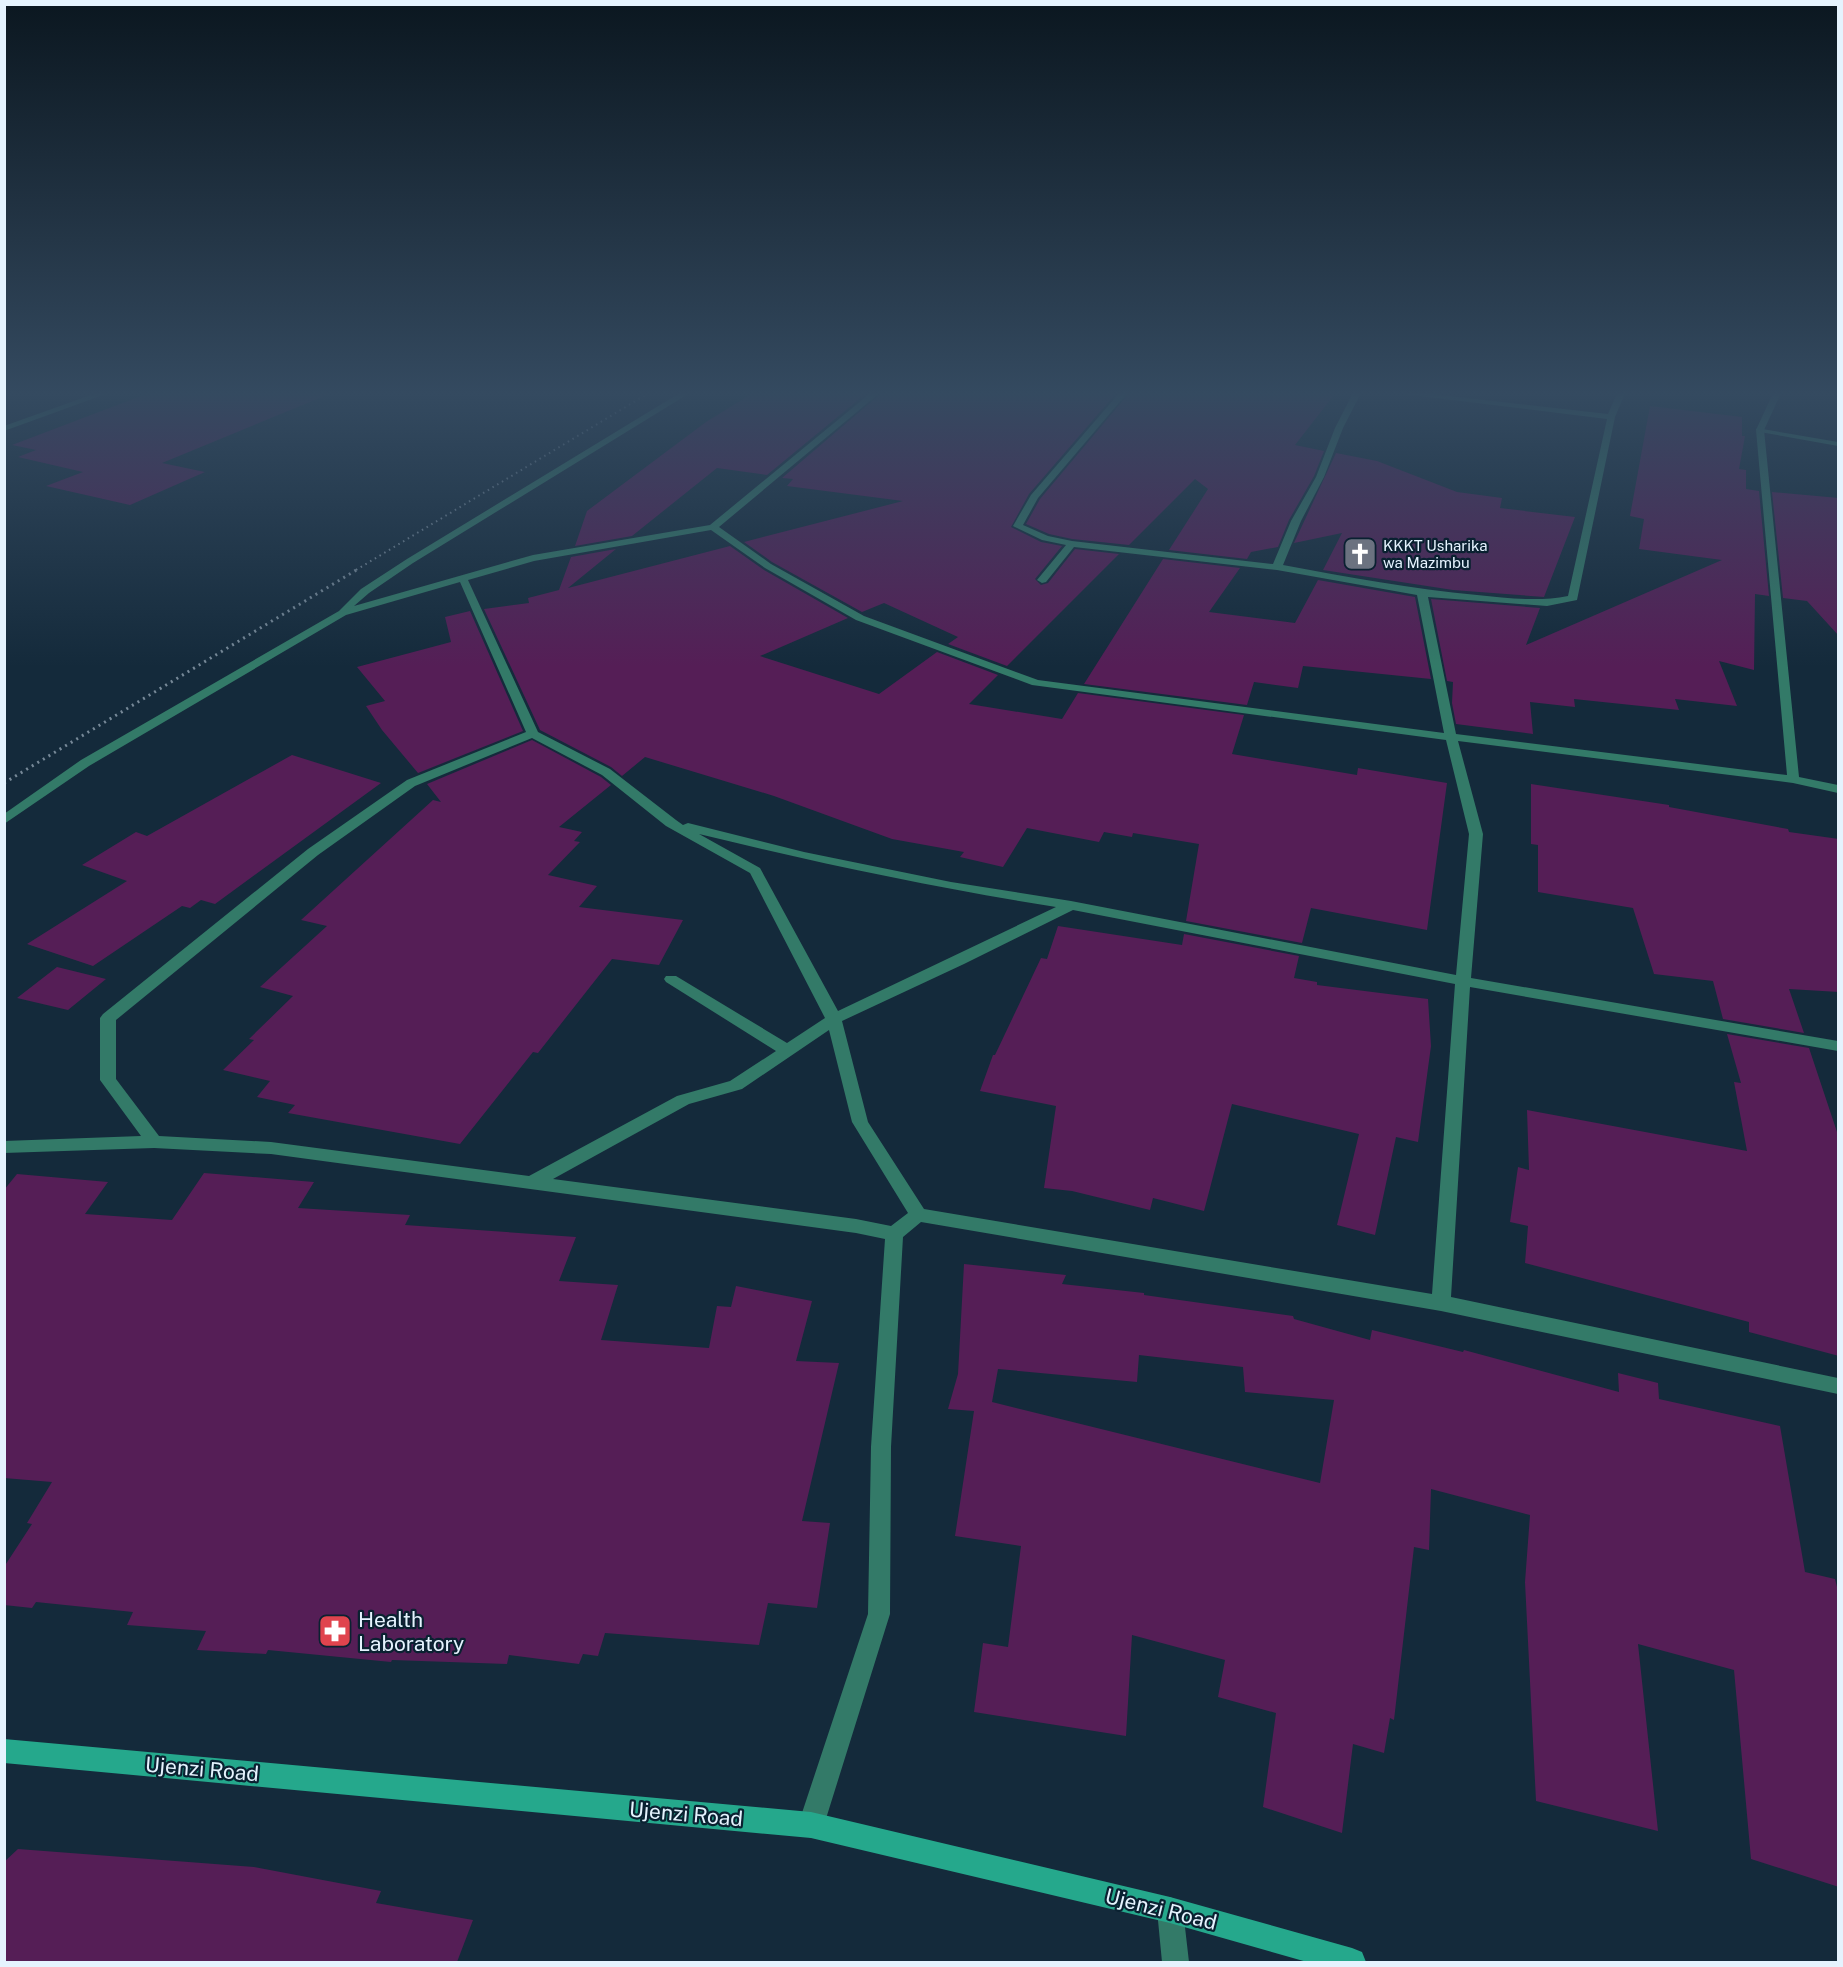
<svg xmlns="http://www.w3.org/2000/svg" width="1843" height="1967" viewBox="0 0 1843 1967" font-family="'Public Sans',sans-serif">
	<rect width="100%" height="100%" fill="#142a3b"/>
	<!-- building -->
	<path fill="#551e56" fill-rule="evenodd" d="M154 391H334V392L162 463 205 472 130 505 46 486 83 472 18 457 36 450 12 445Z
		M756 391H869L767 475 717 468 632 536 575 546 587 511 706 422Z
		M884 391H1118L1029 494 1011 527 1041 542 1062 546 1035 579 1041 585 1048 583 1075 549 1119 554 1007 666 948 644 958 637 884 603 862 612 772 562 744 542 903 501 787 486 793 479 782 478Z
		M1131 391H1337L1295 445 1324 451 1314 476 1289 520 1278 547 1251 552 1247 559 1169 550 1208 489 1195 479 1129 545 1072 539 1049 534 1026 524 1040 499Z
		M1650 406 1742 417V436H1745L1739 469 1746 470V489L1759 491 1769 596 1755 594 1754 670 1719 661 1737 706 1675 699 1679 710 1574 699 1575 707 1530 702 1533 734 1456 724 1452 703 1453 682 1447 681 1431 599 1540 608 1526 645 1722 560 1639 549 1644 519 1630 516Z
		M1336 453 1377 461 1457 492 1502 498 1500 508 1575 517 1544 597 1453 590 1323 570 1342 533 1294 543Z
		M1772 492 1839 498V636L1807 601 1783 598Z
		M730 546 764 570 848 618 760 656 879 694 937 652 998 675 969 704 1062 719 1078 693 1244 715 1232 754 1357 775 1358 768 1447 783 1427 930 1311 908 1302 943 1186 921 1199 844 1133 833 1132 837 1104 832 1099 842 1027 828 1003 867 960 857 964 852 892 839 774 796 645 757 622 776 611 767 540 730 484 609 529 603 528 598 559 590 571 557 616 549 568 588Z
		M1163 559 1240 568 1209 612 1295 623 1318 580 1415 597 1431 679 1303 666 1298 688 1254 682 1247 705 1084 684Z
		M470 611 523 731 418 773 382 730 366 706 385 701 357 667 451 642 445 617Z
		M532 740 601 777 611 785 559 827 582 832 574 841 580 842 548 875 597 886 579 907 683 920 659 965 612 959 538 1053 533 1052 460 1144 288 1113 295 1105 257 1097 270 1081 223 1070 254 1040 249 1039 293 996 260 987 327 926 301 920 433 800 441 802 427 784Z
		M292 755 381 783 215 904 201 900 190 908 182 906 93 966 27 944 127 881 82 865 136 832 147 836Z
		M1531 784 1669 805V807L1788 829 1789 832 1839 839V992L1789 989 1804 1033 1723 1019 1713 981 1654 974 1633 908 1538 892V845L1531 844Z
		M1058 926 1182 945 1184 934 1299 956 1294 978 1317 982V985L1428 999 1431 1046 1418 1142 1396 1137 1375 1235 1337 1225 1359 1134 1232 1104 1204 1211 1153 1198 1150 1210 1072 1191 1044 1188 1056 1106 980 1091 993 1055H995L1041 958 1047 959Z
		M57 967 106 979 68 1010 17 998Z
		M1727 1034 1809 1048 1839 1138V1356L1749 1332V1322L1525 1263 1528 1226 1510 1222 1518 1167 1529 1170 1527 1110 1747 1151 1734 1082 1741 1083Z
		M204 1173 314 1182 298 1208 410 1215 405 1225 576 1237 559 1281 618 1285 601 1340 709 1348 717 1306 731 1307 736 1286 812 1301 796 1361 839 1363 802 1521 830 1523 817 1608 768 1603 759 1645 605 1633 598 1656 583 1654 579 1664 509 1655 507 1664 392 1660 391 1662 268 1650 266 1654 197 1650 206 1631 127 1625 133 1612 36 1602 32 1608 4 1605V1567L32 1524 27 1523 52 1482 4 1478V1190L17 1174 108 1182 85 1214 172 1220Z
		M964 1264 1066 1275 1062 1284 1144 1293V1295L1293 1316 1294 1319 1370 1340 1372 1330 1463 1352 1464 1350 1619 1392 1618 1373 1658 1383 1659 1399 1780 1426 1805 1572 1835 1579 1839 1595V1887L1751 1859 1734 1670 1638 1644 1658 1831 1536 1801 1525 1582 1530 1515 1431 1489 1429 1550 1414 1547 1394 1720 1390 1718 1384 1753 1353 1744 1342 1833 1263 1807 1276 1713 1218 1697 1225 1660 1132 1635 1126 1736 974 1712 983 1643 1008 1647 1021 1546 955 1536 974 1411 948 1409 958 1374ZM1139 1355 1243 1367 1245 1392 1334 1400 1320 1483 992 1402 998 1369 1137 1382Z
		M18 1849 254 1867 381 1891 376 1903 473 1920 457 1962H4V1862Z"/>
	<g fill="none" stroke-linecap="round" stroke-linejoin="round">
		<!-- lane -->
		<path fill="#337a68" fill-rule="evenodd" d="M1757 428 1838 442V446L1760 432 1756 430Z"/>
		<!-- street -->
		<path fill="#337a68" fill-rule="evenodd" d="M102 391H114L4 431V426Z
			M683 391H693L413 563 369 593 354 606 533 555 710 525 873 391H882L719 527 771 564 864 616 1038 680 1444 733 1417 595 1277 570 1074 547 1046 582 1042 583 1037 580 1066 545 1042 540 1013 526 1031 495 1121 391H1129L1038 498 1023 525 1048 536 1072 541 1273 564 1291 521 1316 477 1335 428 1354 391H1362L1343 428 1324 477 1301 521 1283 565C1348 577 1412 589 1477 595 1508 598 1538 602 1568 596L1607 419 1378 391H1406L1608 414 1618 391H1626L1615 417 1577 600 1547 606 1428 597 1456 734 1787 775 1756 430 1774 391H1782L1764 430 1799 777 1838 785V793L1793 783 1458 741 1483 834 1471 978 1838 1041V1051L1470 987 1451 1297 1838 1378V1394L1441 1311 921 1222 903 1237 891 1447 890 1614 824 1825 820 1834 811 1838 802 1834 798 1825 868 1614 871 1447 885 1239 856 1233 271 1154 154 1148 4 1153V1141L141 1136 100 1080V1018L103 1014 308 849 407 780 526 732 460 582 346 615 89 766 4 824V814L81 760 339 611 361 589 407 559ZM711 530 765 568 856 620 1032 685 1446 740 1469 834 1456 975 1071 901 951 882 804 852 688 823 683 825 676 820 610 769 538 732 468 580 534 561ZM532 738 602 775 666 826 750 873 825 1018 787 1043 676 976H666L664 979 666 982 776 1051 730 1081 677 1096 529 1176 271 1142 159 1136 116 1079V1020L318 855 415 786ZM699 834C818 863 936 888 1056 907L838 1011 760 868ZM1073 910 1455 984 1432 1294 924 1209 868 1122 842 1021 964 964ZM829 1030 852 1122 908 1213 891 1226 856 1219 553 1179 689 1104 742 1089Z
			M1170 1897 1179 1901 1183 1910 1189 1962H1162L1157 1910 1161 1901Z"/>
		<!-- secondary -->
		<path fill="#25a88c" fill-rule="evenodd" d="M4 1739 811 1812 1170 1897 1352 1948 1362 1952 1366 1962H1307L1170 1923 811 1838 4 1763Z"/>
		<!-- rail-far1 -->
		<path stroke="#778998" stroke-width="2" stroke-dasharray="1.5 4" stroke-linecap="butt" d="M356 570 652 391"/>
		<!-- rail -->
		<path stroke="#778998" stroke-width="3" stroke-dasharray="2 4.5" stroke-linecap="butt" d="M4 783 358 569"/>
	</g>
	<!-- sky -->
	<linearGradient id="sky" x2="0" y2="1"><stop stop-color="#0b1720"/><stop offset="0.59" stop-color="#344a60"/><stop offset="1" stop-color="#344a60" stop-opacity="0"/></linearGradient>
	<rect width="1843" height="667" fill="url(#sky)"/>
	<!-- icons -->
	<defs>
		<symbol id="church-square" viewBox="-11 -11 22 22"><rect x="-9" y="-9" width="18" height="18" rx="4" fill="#6b7280" stroke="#0a2131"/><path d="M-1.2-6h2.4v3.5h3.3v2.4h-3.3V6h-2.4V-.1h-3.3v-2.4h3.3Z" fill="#fff"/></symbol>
		<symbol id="pharmacy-square" viewBox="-11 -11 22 22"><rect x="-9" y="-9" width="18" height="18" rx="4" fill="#e0444e" stroke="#0a2131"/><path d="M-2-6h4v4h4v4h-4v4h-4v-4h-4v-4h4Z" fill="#fff"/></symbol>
	</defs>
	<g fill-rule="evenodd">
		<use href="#church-square" x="1341" y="535" width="38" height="38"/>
		<use href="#pharmacy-square" x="316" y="1612" width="38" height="38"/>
	</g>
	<g text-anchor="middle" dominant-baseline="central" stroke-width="4.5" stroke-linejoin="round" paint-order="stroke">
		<!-- far-poi labels -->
		<g font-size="15" fill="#e5f3fe" stroke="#0a2131" text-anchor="start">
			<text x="1383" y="545">KKKT Usharika<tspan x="1383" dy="17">wa Mazimbu</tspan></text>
		</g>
		<!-- near-poi labels -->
		<g font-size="21" fill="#e5f3fe" stroke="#0a2131" text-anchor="start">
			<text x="358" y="1619">Health<tspan x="358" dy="24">Laboratory</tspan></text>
		</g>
		<!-- near-street labels -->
		<g font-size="21" fill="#e5f3fe" stroke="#0a2131">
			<text transform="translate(202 1769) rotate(5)">Ujenzi Road</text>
			<text transform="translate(686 1814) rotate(5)">Ujenzi Road</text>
			<text transform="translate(1161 1909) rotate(14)">Ujenzi Road</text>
		</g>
	</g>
	<!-- border -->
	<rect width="1843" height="1967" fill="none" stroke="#e5f3fe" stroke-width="12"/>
</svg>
